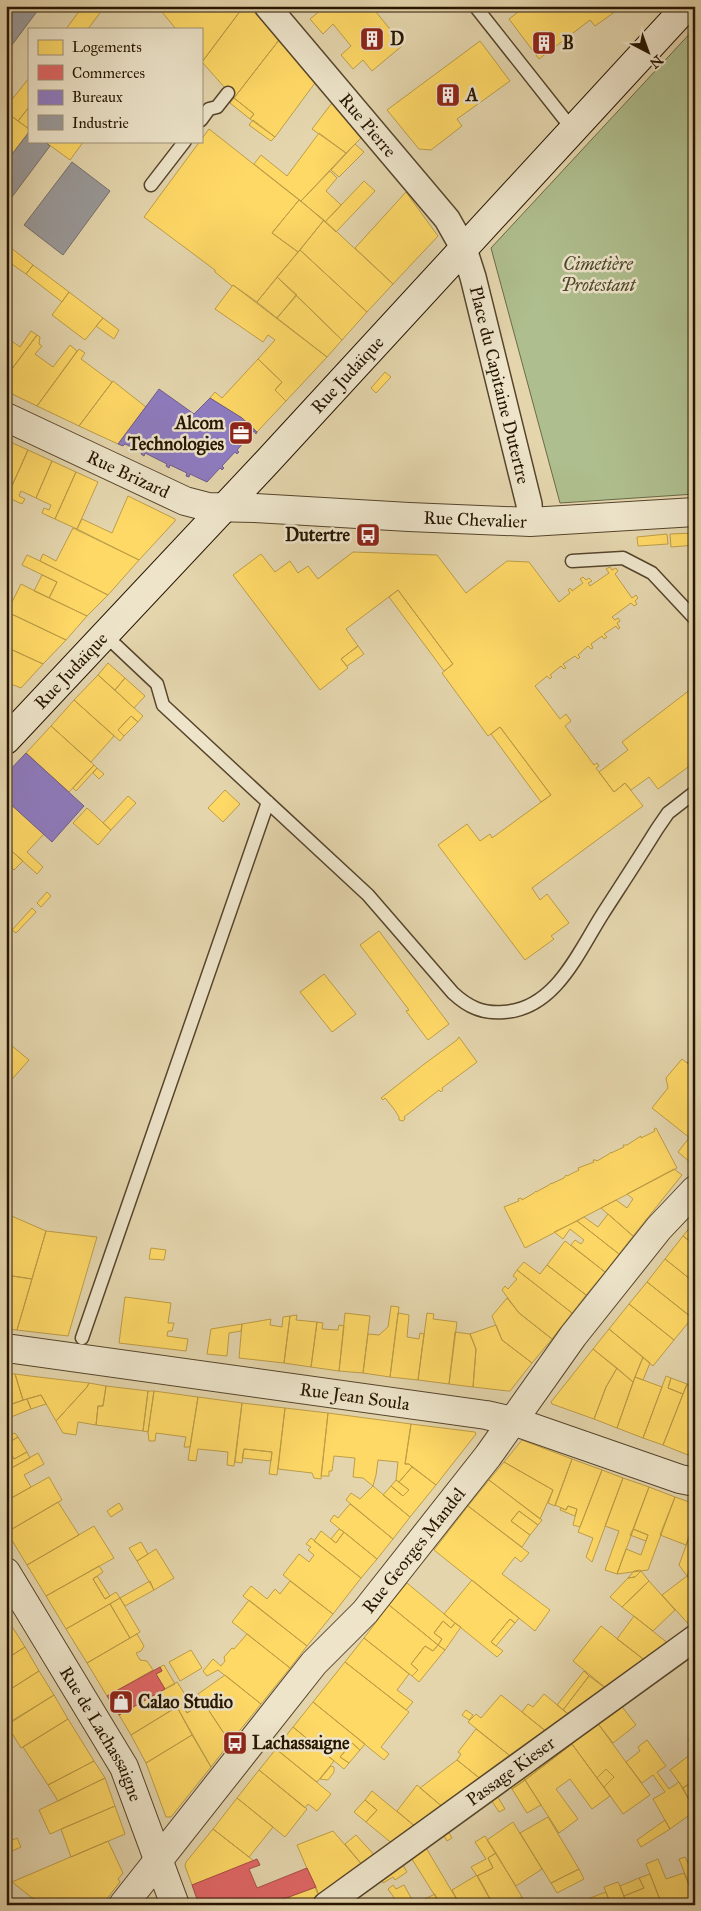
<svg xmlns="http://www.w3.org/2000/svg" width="701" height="1911" viewBox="0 0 701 1911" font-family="'IM FELL Great Primer',serif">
	<rect width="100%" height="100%" fill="#e4d5ad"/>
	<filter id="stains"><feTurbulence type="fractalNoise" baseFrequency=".004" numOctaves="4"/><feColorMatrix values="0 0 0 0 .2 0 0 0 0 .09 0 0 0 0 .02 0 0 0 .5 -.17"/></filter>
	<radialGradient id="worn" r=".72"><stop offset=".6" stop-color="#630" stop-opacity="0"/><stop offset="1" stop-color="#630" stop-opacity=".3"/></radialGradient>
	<!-- green -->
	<path fill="#afbe8e" stroke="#6a6a47" d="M695 28V494L560 503 491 248Z"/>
	<!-- homes -->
	<path fill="#ffd966" stroke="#be9e47" d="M83 6H105L88 29H66Z
		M157 6H244L202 62 201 29H176Z
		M244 6H251L279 40 234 98 202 62Z
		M318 6H371L403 45 372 71 363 60 353 69 341 55 351 46 333 24 323 34 310 19 321 10Z
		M526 6H623L595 26 590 20 539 59 509 19Z
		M279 40 315 83 275 137 250 119 254 114 234 98Z
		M480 41 510 81 457 119 462 126 431 150 419 149 387 110Z
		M29 78V107L18 121 6 112V107Z
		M234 98 254 114 250 119 230 103Z
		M332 103 361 138 346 153 312 129Z
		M29 107V129L18 121Z
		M6 112 29 129V132L6 162Z
		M253 120 275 137 271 141 249 125Z
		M209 129 299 200 272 233 298 252 257 302 233 285 232 286 215 272V270L144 217Z
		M319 133 346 153 301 201 254 164 261 155 287 176Z
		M44 141H84L70 160Z
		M355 144 364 152 339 177 331 170Z
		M330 171 337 178 326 191 341 205 325 222 301 201Z
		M364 181 375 191 336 232 325 222Z
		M406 192 438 236 393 284 355 248Z
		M299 200 324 220 298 252 272 233Z
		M324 220 393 284 367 312 300 250Z
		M6 244 33 265 26 274 6 260Z
		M300 250 367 312 342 340 277 277Z
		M33 265 69 292 62 302 26 274Z
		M277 277 297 295 277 318 257 302Z
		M233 285 327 357 286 401 275 390 282 382 258 359 275 340 268 335 263 342 215 309Z
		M69 292 103 318 85 340 52 315Z
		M296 295 342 340 327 357 277 318Z
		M103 318 119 330 114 339 96 326Z
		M31 331 37 335 6 377V337L20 347Z
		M37 335 40 337 39 344 42 346 35 354 53 367 70 345 77 351 37 406 6 391V377Z
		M79 349 85 353 81 359 112 382 79 426 37 406Z
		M258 359 282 382 275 390 286 401 257 432 242 418 210 398 215 392 222 398Z
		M385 372 391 377 376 393 371 388Z
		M113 381 146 407 118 444 79 426Z
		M6 440 28 450 6 499Z
		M28 450 52 461 36 498 21 491 19 496 25 499 22 504 7 497Z
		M52 461 76 472 55 519 42 513 44 508 49 510 51 505 36 498Z
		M76 472 98 482 77 529 55 519Z
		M128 496 175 519V521L139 560 77 529 82 519 112 533Z
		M73 528 139 560 108 595 40 561 43 554 56 561Z
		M695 533V545L671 547 670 534Z
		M667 534 668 544 638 546 637 537Z
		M353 552 437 555 466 593 507 561 529 562 559 602 570 593 568 590 570 588 572 591 583 583 580 579 583 577 586 580 589 578 592 581 588 583 590 586 609 573 606 569 610 567 612 570 616 568 618 571 615 574 632 598 636 595 638 598 635 601 637 604 634 606 631 603 612 617 615 620 618 618 620 621 617 623 620 628 618 629 616 626 604 634 607 637 604 639 602 636 591 644 593 648 591 649 588 646 578 655 580 657 578 659 575 656 563 664 566 668 564 669 561 666 550 675 552 677 550 679 547 676 535 686 560 719 566 714 571 721 565 726 594 765 597 763 599 766 596 768 614 792 625 783 643 806 532 888 540 900 547 894 569 923 551 936 554 939 525 960 438 845 467 824 480 841 490 834 492 838 551 795 500 727 488 736 442 673 453 664 398 590 346 629 358 646 341 659 348 668 320 690 233 575 261 554 275 572 290 561 298 573 308 566 318 579Z
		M27 555 40 561 108 595 87 616 49 598 57 582 22 565Z
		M42 575 57 582 49 598 34 591Z
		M21 584 29 588 87 616 66 640 7 612Z
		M398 590 453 664 444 671 389 597Z
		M6 612 16 616 66 640 43 664 6 647Z
		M358 646 364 654 347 666 341 659Z
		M6 647 43 664 21 688 6 682Z
		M108 663 125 678 115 690 98 675Z
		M98 675 143 716 138 722 131 716 118 730 124 736 120 741 74 700Z
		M125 678 145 696 134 708 115 690Z
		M695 686V762L658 789 649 777 631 790 625 783 614 792 599 772 628 750 622 742Z
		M74 700 114 736 91 762 51 726Z
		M131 716 138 722 124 736 118 730Z
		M51 726 94 765 69 792 26 753Z
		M500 727 551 795 541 802 491 734Z
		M94 765 97 768 76 791 73 788Z
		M97 768 104 774 99 779 93 773Z
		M225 790 240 804 223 822 208 808Z
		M128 796 136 803 111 830 103 823Z
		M6 800 44 834 27 852 43 867 37 874 6 846Z
		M87 808 111 830 98 845 73 823Z
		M6 846 23 861 14 870 6 863Z
		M47 892 51 896 41 907 37 903Z
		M32 908 36 912 16 933 12 930Z
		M379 931 449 1024 428 1040 406 1011 409 1010 360 945Z
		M324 974 356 1014 332 1032 300 992Z
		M459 1037 477 1062 442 1088 443 1090 441 1092 439 1090 404 1117 405 1119 403 1121 399 1120V1117L394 1109 385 1098 383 1100 381 1098 423 1065 457 1040Z
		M6 1041 29 1060 6 1086Z
		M695 1054V1069L687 1063Z
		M682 1059 695 1069V1142L652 1108 668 1088 666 1078Z
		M656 1128 677 1168 525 1248 504 1207 519 1201 518 1199 521 1198 522 1200 534 1193 536 1191V1192L549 1185 551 1183V1184L564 1178 566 1175 567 1176 579 1170 578 1168 594 1162 593 1160H596L597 1161 609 1154 611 1152V1153L624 1147 623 1145H627L641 1136V1138L655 1131 654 1129Z
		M689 1138 695 1142V1159L691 1163 678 1152Z
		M674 1169 682 1175 633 1236 601 1208 616 1200 627 1208 633 1199 627 1194Z
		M7 1214 46 1231 32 1279 6 1275Z
		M608 1214 633 1236 619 1254 577 1221 584 1217 598 1227Z
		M577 1221 619 1254 605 1272 571 1245 575 1240 581 1244 584 1240 570 1229 563 1239 554 1232Z
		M695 1221V1245L683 1236Z
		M46 1231 97 1237 68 1336 17 1330Z
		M683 1236 695 1245V1283L665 1259Z
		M565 1241 605 1272 586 1295 547 1265Z
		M151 1248 166 1250 164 1260 149 1259Z
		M665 1259 695 1283V1313L693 1312 690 1316 647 1282Z
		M524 1262 540 1274 547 1265 586 1295 572 1313 517 1270Z
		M517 1270 572 1313 552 1339 519 1313 502 1290 505 1286 508 1289 517 1279 513 1276Z
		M6 1275 32 1279 17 1330 6 1329Z
		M647 1282 692 1318 674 1340 629 1304Z
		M125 1297 171 1303 168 1323H174L172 1331H168L167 1336 188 1339 186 1351 119 1343Z
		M507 1298 519 1313 552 1339 532 1363 502 1340 492 1316Z
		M629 1304 674 1340 653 1366 609 1329Z
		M391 1306 399 1307 390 1377 363 1373 368 1334 379 1335 388 1327Z
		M345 1313 370 1316 363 1373 339 1371Z
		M398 1313 409 1315 407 1337 419 1339 420 1333 424 1334 418 1380 390 1377Z
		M427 1313 434 1314 433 1319 457 1322 449 1384 418 1380Z
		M297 1315 296 1320 317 1322 311 1367 284 1363 290 1316Z
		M290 1316 284 1363 239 1358 242 1324 271 1319 270 1325 282 1327 283 1317Z
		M317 1322 323 1323 322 1329 338 1330 339 1325 344 1326 339 1371 311 1367Z
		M242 1324 241 1331 229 1333 227 1356 207 1354 211 1329Z
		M496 1325 502 1340 532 1363 510 1391H508L473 1387 476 1349 470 1334Z
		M609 1329 643 1357 633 1382 593 1349Z
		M455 1332 470 1334 476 1349 473 1387 449 1384Z
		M593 1349 617 1368 606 1387 594 1419 552 1404 551 1402Z
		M643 1357 650 1363 643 1380 635 1377Z
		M617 1368 633 1382 617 1428 594 1419 606 1387Z
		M6 1373 15 1374 23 1400 6 1406Z
		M15 1374 30 1376 89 1383 87 1387 56 1421 41 1395 23 1400Z
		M666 1376 671 1378 668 1388 683 1394 663 1445 643 1438Z
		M635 1377 662 1387 643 1438 617 1428Z
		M671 1378 687 1384 683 1394 668 1388Z
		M89 1383 106 1386 103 1406H98L96 1425 78 1422 76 1435 63 1433 56 1421 87 1387Z
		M687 1384 693 1386 689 1395 695 1398V1439L688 1455 663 1445Z
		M106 1386 148 1391 143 1431 96 1425 98 1406H103Z
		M693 1386 695 1387V1398L689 1395Z
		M148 1391H154L148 1432 143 1431Z
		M154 1391 198 1397 190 1447H184L186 1437 156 1433 155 1441H149L148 1432Z
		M41 1395 46 1404 31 1409 27 1399Z
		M198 1397 242 1403 234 1466 227 1465 228 1452 198 1449 196 1461 188 1460Z
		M27 1399 31 1409 6 1419V1406Z
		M242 1403 285 1408 277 1475 269 1474 272 1452 244 1449 242 1463 235 1462Z
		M285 1408 328 1413 321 1479 314 1478 312 1473 278 1469Z
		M328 1413 411 1424 405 1464H409L412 1467 399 1482 396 1480 398 1462 378 1460 376 1475 373 1486 363 1478 353 1477 355 1458 334 1456 332 1471H329V1476H321Z
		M411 1424 475 1432 476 1434 436 1485 409 1464H405Z
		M15 1433 18 1437 6 1444V1436Z
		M18 1437 27 1452 14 1459 6 1444Z
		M695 1439V1457L688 1455Z
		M522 1440 572 1459 555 1506 548 1503 553 1490 504 1462Z
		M6 1446 14 1459 27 1452 30 1458 6 1471Z
		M244 1449 272 1452 271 1461 242 1458Z
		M38 1453 44 1464 24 1475 31 1487 6 1501V1471Z
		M572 1459 602 1470 580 1527 573 1525 577 1509 568 1506 566 1510 555 1505Z
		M504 1462 553 1490 540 1519 489 1480Z
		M412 1467 436 1485 410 1517 383 1495 391 1486 403 1496 409 1490 399 1482Z
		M602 1470 623 1478 592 1562 586 1557 593 1538 578 1532Z
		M49 1477 62 1500 7 1532 6 1501Z
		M623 1478 649 1487 617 1574 605 1570 619 1531 605 1526Z
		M396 1480 409 1490 403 1496 391 1486Z
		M489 1480 542 1520 538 1525 519 1511 511 1521 530 1535 522 1547 468 1506Z
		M373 1486 410 1517 393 1539 346 1500 351 1493 360 1499Z
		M649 1487 675 1497 648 1570 617 1574 626 1549 641 1555 648 1535 633 1529Z
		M675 1497 695 1504V1521L686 1545 660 1535Z
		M58 1502 79 1535 27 1565 7 1532Z
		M119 1503 123 1509 111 1517 107 1511Z
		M350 1504 393 1539 377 1559 330 1521 334 1515 338 1518Z
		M468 1506 529 1553 521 1562 515 1557 502 1574 550 1610 535 1631 434 1550Z
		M568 1506 577 1509 575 1516 560 1510 561 1508 566 1510Z
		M519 1511 538 1525 530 1535 511 1521Z
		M695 1521V1555L687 1576 679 1565Z
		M94 1526 114 1558 46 1596 27 1565Z
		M339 1529 344 1532 336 1543 331 1539Z
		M633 1529 648 1535 646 1541 630 1535Z
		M321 1531 336 1543 344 1532 377 1559 361 1578 314 1541Z
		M311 1538 361 1578 333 1614 283 1575 299 1554 309 1562 314 1555 308 1550 311 1547 306 1544Z
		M141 1542 148 1554 137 1561 129 1548Z
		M156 1549 174 1578 154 1590 137 1561Z
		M99 1566 103 1572 93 1579 105 1599 116 1592 120 1598 66 1629 46 1596Z
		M640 1570 641 1571 635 1577 628 1578 634 1571Z
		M641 1571 649 1581 622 1607 610 1597 628 1578 635 1577Z
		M97 1576 110 1596 105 1599 93 1579Z
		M687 1576 695 1587V1627L693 1629 662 1595Z
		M472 1580 519 1618 515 1623 510 1619 491 1642 503 1651 497 1657 444 1614Z
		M150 1581 154 1590 125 1606 120 1598Z
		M290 1581 333 1614 307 1646 243 1596 251 1586 267 1599 275 1589 280 1594Z
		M649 1581 675 1610 653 1631 622 1607Z
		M407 1583 455 1623 451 1628 443 1621 434 1633 442 1639 438 1645 389 1605Z
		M120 1598 140 1632 130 1638 110 1604Z
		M249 1600 307 1646 290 1668 232 1622Z
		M110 1604 130 1638 87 1663 66 1629Z
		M389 1605 438 1645 433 1651 425 1646 411 1664 418 1670 412 1676 364 1638Z
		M634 1616 670 1645 647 1662 617 1639Z
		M6 1617 25 1647 6 1659Z
		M510 1619 515 1623 496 1646 491 1642Z
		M443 1621 451 1628 455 1623 461 1627 445 1650 438 1645 442 1639 434 1633Z
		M601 1626 647 1662 608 1690 573 1661Z
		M137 1634 144 1646 141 1651 136 1653 140 1660 147 1661 153 1670 107 1696 87 1663Z
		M247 1634 290 1668 261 1704 218 1670 207 1676 203 1671 213 1659 221 1666 225 1661 224 1657 232 1648 234 1649Z
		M364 1638 409 1674 397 1690 413 1702 406 1710 345 1662Z
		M438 1645 445 1650 419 1682 412 1676 418 1670 411 1664 425 1646 433 1651Z
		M25 1647 39 1671 6 1692V1659Z
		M191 1650 202 1668 180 1681 169 1662Z
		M345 1662 409 1712 381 1747 389 1754 384 1760 313 1702Z
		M164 1665 175 1684 165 1689 156 1674 162 1671 160 1667Z
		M39 1671 54 1695 10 1722 6 1716V1692Z
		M584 1671 589 1676 563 1710 557 1705Z
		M225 1675 261 1704 232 1740 223 1732 198 1694Z
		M589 1676 608 1690 572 1717 563 1710Z
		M177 1682 186 1696 189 1694 191 1698 131 1735 119 1715Z
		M198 1694 223 1732 232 1740 211 1767 177 1707 182 1704 187 1713 199 1705 193 1697Z
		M544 1694 572 1717 548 1733 522 1712 528 1704 533 1707Z
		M54 1695 68 1719 21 1748 7 1725Z
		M501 1695 548 1733 514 1759 468 1722 476 1714 481 1718Z
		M193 1697 199 1705 187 1713 182 1704Z
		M313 1702 365 1744 360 1750 352 1743 340 1757 349 1763 344 1769 293 1727Z
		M620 1704 636 1725 613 1743 596 1721Z
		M177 1707 192 1735 146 1763 131 1735Z
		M466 1710 473 1715 469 1720 462 1715Z
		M68 1719 94 1761 48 1785 23 1747Z
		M596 1721 650 1795 623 1814 604 1787 614 1777 606 1769 597 1778 569 1740Z
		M293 1727 334 1761 317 1782 276 1749Z
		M476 1729 514 1759 483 1781 457 1760 461 1754 458 1752Z
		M695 1734V1749L688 1739Z
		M192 1735 211 1767 171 1817H166L146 1763Z
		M569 1740 572 1744 525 1780 522 1775Z
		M647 1740 666 1766 657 1772 669 1789 679 1782 695 1811 670 1829 653 1799 665 1792 653 1775 642 1783 626 1762 640 1751 638 1747Z
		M352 1743 360 1750 349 1763 340 1757Z
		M572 1744 610 1796 592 1809 570 1779 556 1789 578 1819 559 1833 525 1780Z
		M276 1749 331 1794 317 1811 308 1804 305 1808 259 1770Z
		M695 1751V1780L683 1788 670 1770Z
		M457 1760 483 1781 445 1809 420 1788Z
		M94 1761 105 1778 58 1801 48 1785Z
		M331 1766 334 1767V1772L328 1780 320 1779Z
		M606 1769 614 1777 604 1787 597 1778Z
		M259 1770 307 1809 285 1837 237 1798Z
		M522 1775 525 1780 512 1789 509 1785Z
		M105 1778 115 1806 50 1834 39 1810Z
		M525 1780 541 1805 527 1813 512 1789Z
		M695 1780V1811L683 1788Z
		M417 1785 445 1809 417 1828 397 1811Z
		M372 1791 417 1828 394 1845 366 1822 377 1810 365 1800Z
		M496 1794 505 1809 499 1812 490 1798Z
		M237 1798 273 1827 249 1857 213 1829Z
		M365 1800 377 1810 366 1822 354 1812Z
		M115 1806 125 1834 71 1857 61 1829Z
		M548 1817 579 1869 551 1883 520 1833Z
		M665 1820 670 1829 641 1847 637 1840Z
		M513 1822 542 1869 516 1886 487 1840Z
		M213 1829 254 1861 192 1885 185 1866 186 1862Z
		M447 1829 452 1838 447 1841 442 1833Z
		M333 1831 364 1867 320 1899 297 1845Z
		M356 1835 377 1858 364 1867 345 1844Z
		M485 1836 496 1853 488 1858 493 1868 477 1876 471 1867 486 1859 475 1842Z
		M17 1838 21 1847 6 1854V1843Z
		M108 1841 123 1873 118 1879 120 1882 102 1905H41L12 1882Z
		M425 1846 460 1905H427L437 1899 410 1856Z
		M496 1853 522 1897 508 1905H493L477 1876 493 1868 488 1858Z
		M685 1857 689 1865 695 1863V1899L679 1859Z
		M658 1859 666 1879 684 1873 695 1899V1905H662L646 1864Z
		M401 1862 407 1872 395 1880 393 1877 383 1883 380 1878Z
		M579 1869 584 1879 557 1893 551 1883Z
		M650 1874 662 1905H627L624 1896 644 1888 639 1878Z
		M477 1875 486 1891 493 1905H460L452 1890Z
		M639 1878 644 1888 624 1896 620 1886Z
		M618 1882 620 1886 627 1905H611L609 1901 604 1887Z
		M393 1885 396 1889 404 1885 415 1905H399L388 1889Z
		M316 1887 320 1899 311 1905H291L289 1897Z
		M606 1892 611 1905H593L590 1898Z
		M435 1894 437 1899 427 1905 415 1904Z
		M289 1897 291 1905H267L281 1899Z
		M522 1897 526 1905H508Z
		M33 1898 39 1903 41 1905H27Z"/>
	<!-- shops -->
	<path fill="#e06666" stroke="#a84e47" d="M160 1667 162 1671 156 1674 165 1689 119 1715 107 1696Z
		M257 1859 260 1865 249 1869 257 1888 307 1868 316 1887 267 1905H199L192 1885Z"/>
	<!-- offices -->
	<path fill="#8e7cc3" stroke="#6f5d88" d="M159 389 194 414 210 398 242 418 257 432 256 434 254 431 237 450 239 452 237 454 235 452 222 466 224 468 222 470 220 468 207 482 190 474 189 477 186 476 187 473 170 465 169 468 166 466 167 464 145 453 144 456 141 454 142 452 125 444 123 446 118 444Z
		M26 753 84 806 52 842 6 800V774Z"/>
	<!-- industry -->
	<path fill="#999" stroke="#76716b" d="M12 6H41L6 53V14Z
		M29 132V141H44L50 146 6 205V162Z
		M72 162 110 191 63 255 24 225Z"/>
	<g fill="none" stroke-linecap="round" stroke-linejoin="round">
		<defs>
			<path id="service" d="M475 6 573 130
				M201 120 209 109 217 107 228 93
				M151 185 185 141
				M572 561 623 558 652 573 695 619
				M105 635 157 684 163 705 368 895 453 993C468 1007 483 1014 504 1012 555 1009 578 953 602 915 620 887 639 858 657 829L668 813 695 792
				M82 1338 268 802"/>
			<g id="minor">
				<path id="s1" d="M267 6 447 219 464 249 473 277 529 504 530 522"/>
				<path id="s2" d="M326 1905 695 1638"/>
			</g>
			<g id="tertiary">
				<path id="s3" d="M6 417 185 501 208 507 255 508 409 517 530 522 695 512"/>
				<path id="s4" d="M6 1348 486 1415 513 1421 680 1479 695 1482"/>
				<path id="s5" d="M6 1572 124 1767 175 1905"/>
				<path id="s6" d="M123 1905 314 1663 365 1612 488 1456 573 1336 659 1228 695 1190"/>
			</g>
			<g id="secondary">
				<path id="s7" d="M6 740 267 462 687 6"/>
			</g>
		</defs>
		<!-- service casing -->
		<use href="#service" stroke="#56452b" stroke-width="15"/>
		<!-- minor casing -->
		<use href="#minor" stroke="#56452b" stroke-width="28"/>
		<!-- tertiary casing -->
		<use href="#tertiary" stroke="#56452b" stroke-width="30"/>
		<!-- secondary casing -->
		<use href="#secondary" stroke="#261500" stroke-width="30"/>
		<!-- service -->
		<use href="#service" stroke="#ede4ca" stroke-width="12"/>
		<!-- minor -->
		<use href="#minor" stroke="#ede4ca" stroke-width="25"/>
		<!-- tertiary -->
		<use href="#tertiary" stroke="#ede4ca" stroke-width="28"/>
		<!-- secondary -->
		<use href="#secondary" stroke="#ede4ca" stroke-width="28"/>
	</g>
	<!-- icons -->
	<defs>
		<symbol id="building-square" viewBox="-11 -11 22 22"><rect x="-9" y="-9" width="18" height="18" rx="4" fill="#8f2418" stroke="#ede4ca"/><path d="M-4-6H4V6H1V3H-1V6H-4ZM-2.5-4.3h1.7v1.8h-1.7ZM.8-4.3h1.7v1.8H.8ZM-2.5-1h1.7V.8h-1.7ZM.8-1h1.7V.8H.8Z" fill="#fff"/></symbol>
		<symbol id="office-square" viewBox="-11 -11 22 22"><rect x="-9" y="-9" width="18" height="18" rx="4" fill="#8f2418" stroke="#ede4ca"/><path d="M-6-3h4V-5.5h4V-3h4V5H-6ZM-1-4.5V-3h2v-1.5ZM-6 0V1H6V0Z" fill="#fff"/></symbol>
		<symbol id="bus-square" viewBox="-11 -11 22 22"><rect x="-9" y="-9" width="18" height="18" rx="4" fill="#8f2418" stroke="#ede4ca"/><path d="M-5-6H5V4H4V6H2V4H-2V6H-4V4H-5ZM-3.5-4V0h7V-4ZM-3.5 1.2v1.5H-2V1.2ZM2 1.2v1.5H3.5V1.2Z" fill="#fff"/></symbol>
		<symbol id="shop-square" viewBox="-11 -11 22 22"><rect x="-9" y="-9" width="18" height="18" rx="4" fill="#8f2418" stroke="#ede4ca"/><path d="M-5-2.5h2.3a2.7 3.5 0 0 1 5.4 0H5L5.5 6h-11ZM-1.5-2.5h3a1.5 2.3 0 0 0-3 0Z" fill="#fff"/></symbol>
	</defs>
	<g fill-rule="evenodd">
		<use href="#building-square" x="358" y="25" width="28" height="28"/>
		<use href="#building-square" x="530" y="29" width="28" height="28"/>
		<use href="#building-square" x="434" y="81" width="28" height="28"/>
		<use href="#office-square" x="227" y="419" width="28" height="28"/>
		<use href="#bus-square" x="354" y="521" width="28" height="28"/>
		<use href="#shop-square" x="107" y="1688" width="28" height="28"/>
		<use href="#bus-square" x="221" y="1729" width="28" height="28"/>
	</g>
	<g text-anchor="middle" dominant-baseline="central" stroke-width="5" stroke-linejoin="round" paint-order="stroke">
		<!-- poi labels -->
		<g font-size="18" font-weight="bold" fill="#261500" stroke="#ede4ca" text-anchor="start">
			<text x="390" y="39">D</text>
			<text x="562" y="43">B</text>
			<text x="466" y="95">A</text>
			<text x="224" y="423" text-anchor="end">Alcom<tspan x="224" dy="21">Technologies</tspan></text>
			<text x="350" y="535" text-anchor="end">Dutertre</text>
			<text x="138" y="1702">Calao Studio</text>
			<text x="252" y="1743">Lachassaigne</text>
		</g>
		<!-- street labels -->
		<g font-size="18" fill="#261500" stroke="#ede4ca">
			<text stroke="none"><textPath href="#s1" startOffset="156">Rue Pierre</textPath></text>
			<text stroke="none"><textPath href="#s7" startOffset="500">Rue Judaïque</textPath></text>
			<text stroke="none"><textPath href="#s1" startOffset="454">Place du Capitaine Dutertre</textPath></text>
			<text stroke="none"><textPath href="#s3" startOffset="135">Rue Brizard</textPath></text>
			<text stroke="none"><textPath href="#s3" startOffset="489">Rue Chevalier</textPath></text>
			<text stroke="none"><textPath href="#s7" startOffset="95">Rue Judaïque</textPath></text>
			<text stroke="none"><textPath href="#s4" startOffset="352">Rue Jean Soula</textPath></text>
			<text stroke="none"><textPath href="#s6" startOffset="459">Rue Georges Mandel</textPath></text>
			<text stroke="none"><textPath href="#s5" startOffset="188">Rue de Lachassaigne</textPath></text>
			<text stroke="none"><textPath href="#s2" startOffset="228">Passage Kieser</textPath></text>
		</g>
		<!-- park labels -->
		<g font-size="18" font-style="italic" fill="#4f482b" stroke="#ede4ca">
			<text x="598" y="264">Cimetière<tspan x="598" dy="21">Protestant</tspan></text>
		</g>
	</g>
	<!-- margin -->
	<rect width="701" height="1911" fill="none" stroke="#e4d5ad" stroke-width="25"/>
	<rect x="8" y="8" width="686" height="1896" fill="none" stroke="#261500" stroke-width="2.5"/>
	<rect x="12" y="12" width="676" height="1886" fill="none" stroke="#261500"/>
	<!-- legend -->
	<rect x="28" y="28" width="175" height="115" fill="#ede4ca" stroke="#9d9179"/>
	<rect x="38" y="40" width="25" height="15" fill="#ffd966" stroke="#9d9179"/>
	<text x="72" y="52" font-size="15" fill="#261500">Logements</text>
	<rect x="38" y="65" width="25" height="15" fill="#e06666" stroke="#9d9179"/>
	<text x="72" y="78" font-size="15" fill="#261500">Commerces</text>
	<rect x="38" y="90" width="25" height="15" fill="#8e7cc3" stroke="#9d9179"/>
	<text x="72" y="102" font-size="15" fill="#261500">Bureaux</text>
	<rect x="38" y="115" width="25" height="15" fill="#999999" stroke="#9d9179"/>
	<text x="72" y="128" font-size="15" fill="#261500">Industrie</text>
	<!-- north arrow -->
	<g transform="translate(648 52) rotate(139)" stroke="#ede4ca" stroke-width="4" paint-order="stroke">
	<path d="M0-4L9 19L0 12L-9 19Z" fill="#261500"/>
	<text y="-8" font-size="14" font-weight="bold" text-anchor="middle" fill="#261500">N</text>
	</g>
	<rect width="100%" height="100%" filter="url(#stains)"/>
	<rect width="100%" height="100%" fill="url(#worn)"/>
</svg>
